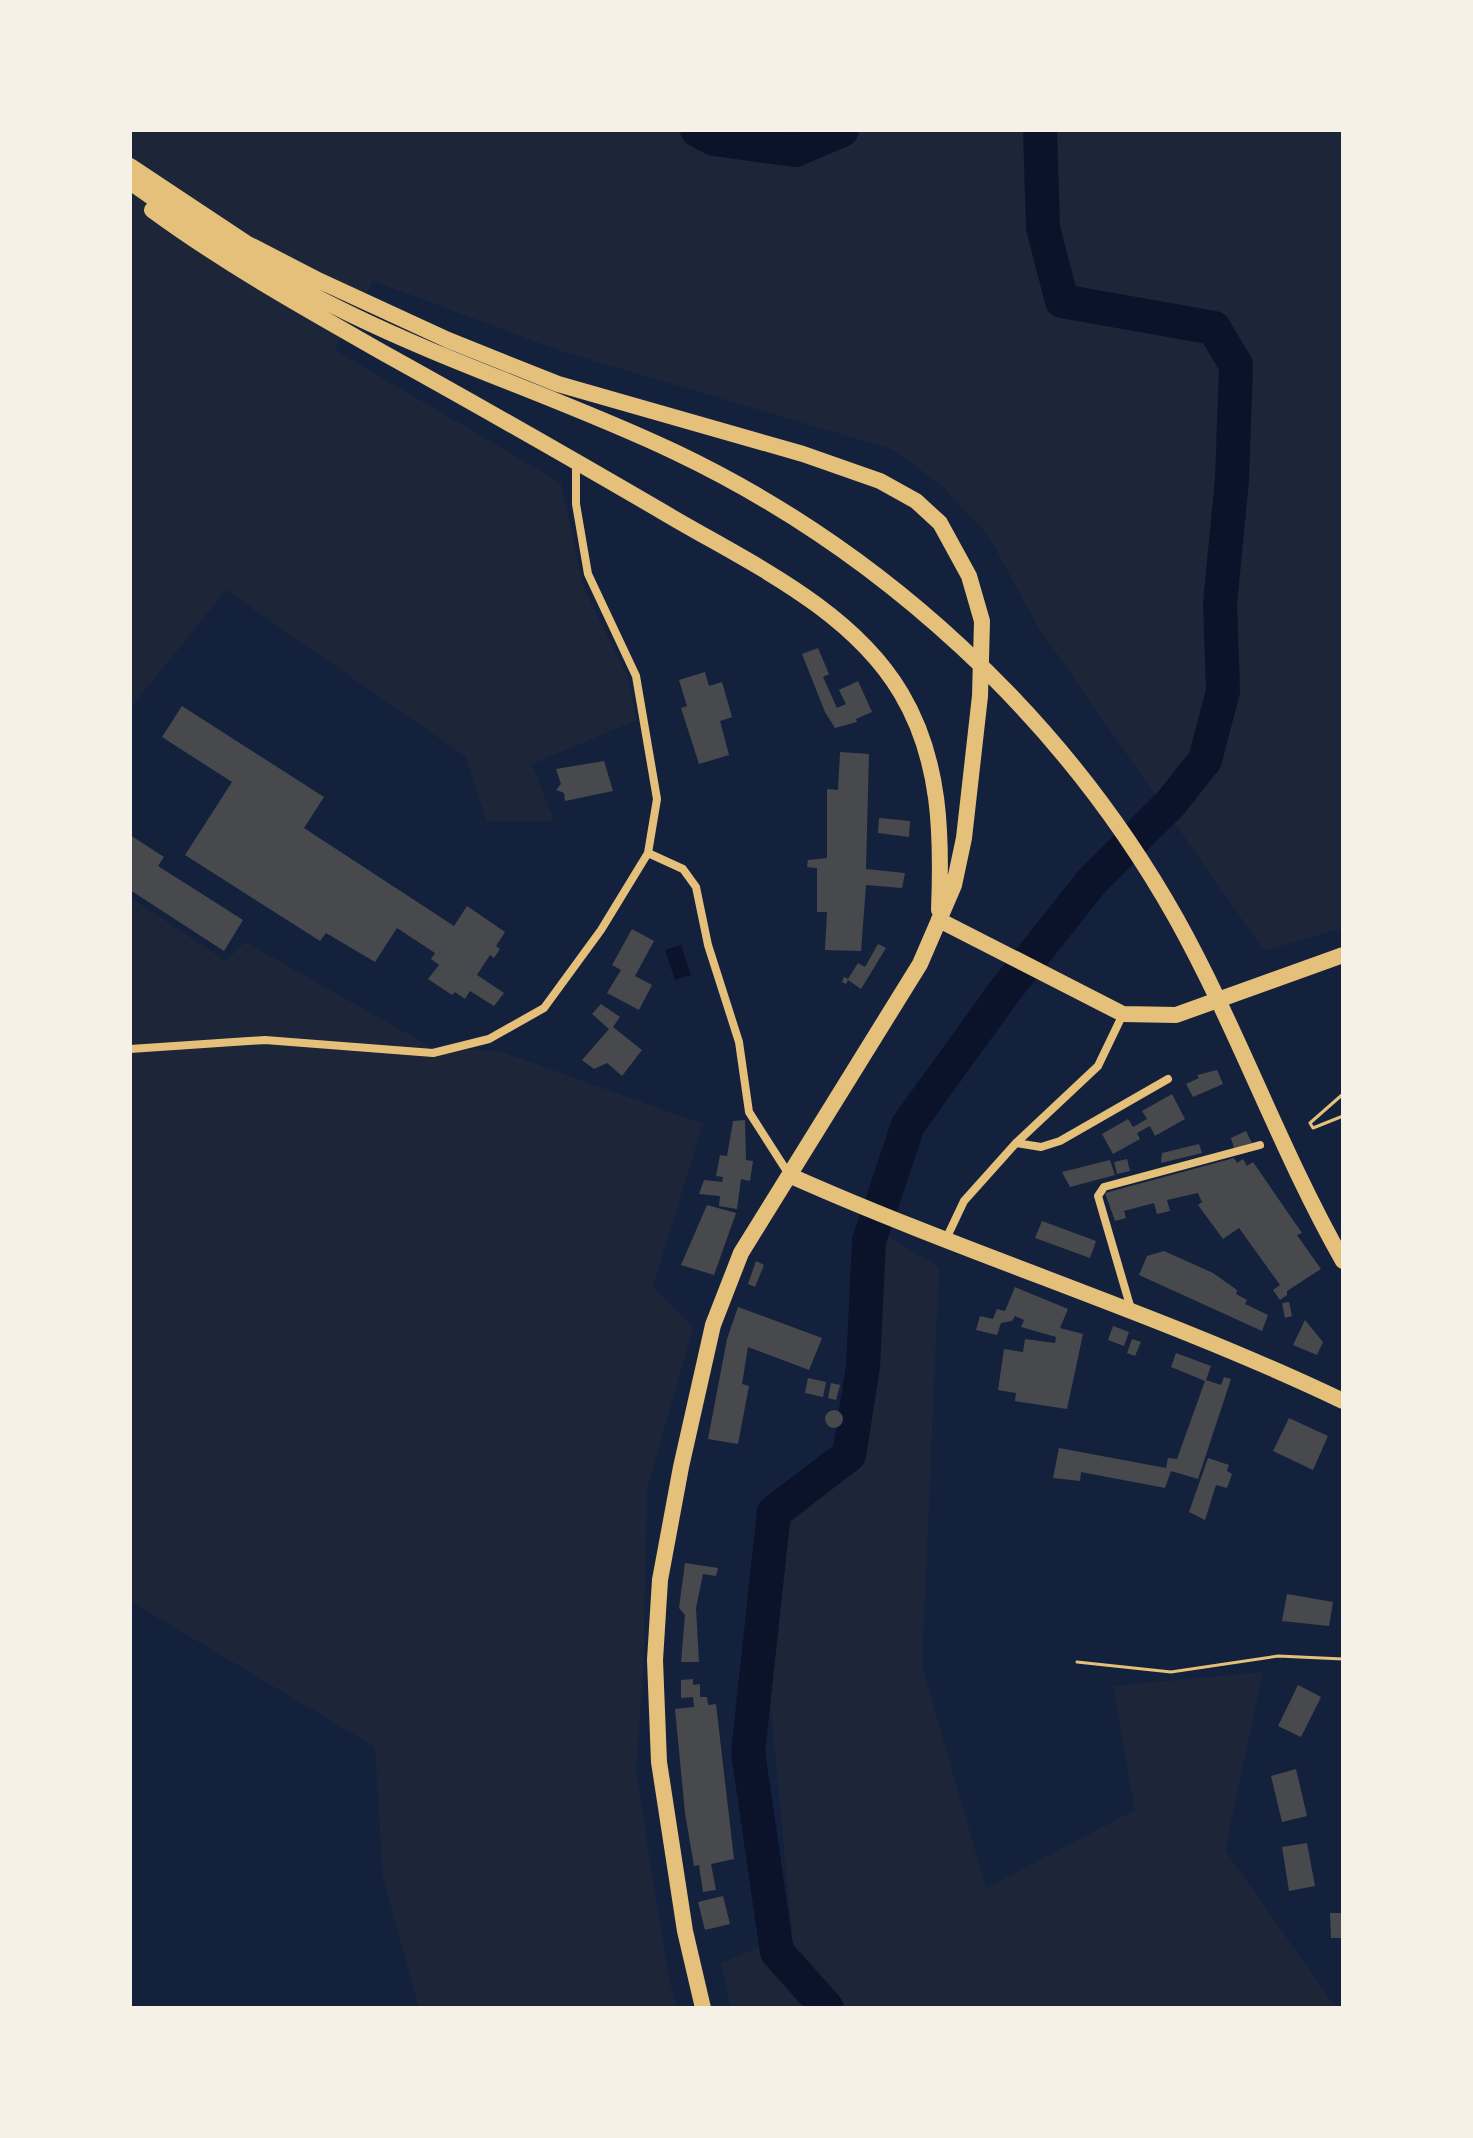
<svg xmlns="http://www.w3.org/2000/svg" width="1473" height="2138" viewBox="0 0 1473 2138" font-family="Quicksand,sans-serif">
	<rect width="100%" height="100%" fill="#14213d"/>
	<!-- green -->
	<path fill="#1d2539" d="M130 130H1343V928L1264 951 1038 627 988 535 943 487 894 450 561 351 373 281 335 350 561 483 584 589 627 675 637 720 532 764 554 821 487 822 466 757 226 590 130 709Z
		M130 897 226 961 245 942 431 1047 500 1051 703 1124 653 1286 693 1328 647 1489 643 1674 636 1771 668 1975 677 2008H419L383 1878 375 1747 130 1601Z
		M888 1237 939 1267 922 1666 986 1888 1135 1810 1113 1686 1263 1672 1225 1850 1336 2008H731L721 1963 792 1933 769 1688 781 1532 841 1480Z"/>
	<!-- water -->
	<path fill="#0b132b" d="M681 945 691 975 675 980 665 950Z"/>
	<g fill="none" stroke-linecap="round" stroke-linejoin="round">
		<!-- river -->
		<path stroke="#0b132b" stroke-width="34" d="M697 130 714 139 795 150 842 130
			M827 2008 777 1952 748 1752 774 1512 849 1455 863 1367 869 1241 908 1125 1004 992 1092 881 1170 804 1205 760 1223 691 1220 603 1232 480 1236 365 1214 328 1062 301 1043 228 1040 130"/>
	</g>
	<!-- building -->
	<path fill="#48494c" d="M818 648 829 674 823 677 837 708 846 704 839 690 858 681 872 712 856 719 857 722 835 728 825 712 802 654Z
		M705 672 709 686 722 682 732 717 720 721 729 755 699 764 681 708 687 706 679 680Z
		M182 706 324 797 304 828 454 926 467 906 505 932 496 946 500 949 494 958 490 955 477 975 504 993 494 1006 470 991 465 999 455 992 452 995 428 979 439 965 431 959 435 953 397 928 375 962 326 933 320 941 185 855 232 782 162 737Z
		M840 752 869 754 866 869 905 873 902 888 866 885 861 951 825 950 827 912H817V868L807 867 808 860 827 858V789L838 790Z
		M604 761 613 791 565 801 564 793 556 790 561 784 556 769Z
		M879 818 910 821 909 837 878 833Z
		M130 835 164 857 158 866 243 920 224 951 130 890Z
		M632 929 654 941 635 976 652 985 639 1010 607 993 621 970 612 965Z
		M878 944 886 948 861 989 848 980 846 984 842 982 844 977 848 979 858 963 865 967Z
		M601 1004 620 1017 613 1027 642 1050 622 1076 607 1063 594 1069 582 1060 609 1029 592 1014Z
		M1217 1070 1223 1084 1193 1097 1186 1084 1199 1078 1197 1075Z
		M1172 1094 1185 1119 1155 1136 1150 1126 1137 1133 1140 1139 1113 1154 1102 1134 1128 1119 1133 1127 1147 1119 1142 1111Z
		M745 1120 746 1160 753 1161 750 1181 741 1179 737 1209 719 1206 720 1196 699 1194 704 1180 722 1182 723 1177 716 1176 720 1155 727 1156 733 1121Z
		M1246 1131 1252 1143 1234 1148 1231 1138Z
		M1199 1144 1202 1153 1161 1163 1162 1153Z
		M1234 1158 1237 1163 1243 1159 1247 1166 1253 1162 1302 1233 1297 1235 1321 1269 1287 1291V1295L1280 1300 1273 1290 1280 1285 1239 1228 1223 1239 1198 1205 1202 1202 1198 1193 1167 1200 1170 1211 1157 1214 1154 1203 1124 1211 1126 1218 1115 1221 1105 1193Z
		M1127 1159 1130 1171 1117 1174 1114 1162Z
		M1110 1160 1115 1175 1070 1187 1062 1172Z
		M707 1205 736 1213 714 1275 681 1265Z
		M1042 1221 1096 1241 1090 1258 1035 1238Z
		M1164 1251 1213 1273 1237 1290 1236 1294 1247 1300 1245 1304 1268 1315 1262 1331 1139 1275 1147 1256Z
		M756 1261 764 1265 755 1287 748 1284Z
		M1015 1287 1068 1309 1060 1328 1083 1334 1067 1409 1015 1401 1016 1393 998 1390 1004 1349 1023 1352 1025 1339 1055 1343 1056 1337 1021 1327 1024 1320 1015 1316 1012 1321 1001 1323 997 1335 976 1330 980 1316 993 1319 997 1309 1005 1311Z
		M1289 1302 1292 1316 1285 1318 1282 1303Z
		M738 1307 822 1338 809 1370 748 1347 742 1384 749 1386 738 1444 708 1439 727 1339Z
		M1305 1320 1323 1342 1317 1355 1293 1345Z
		M1113 1326 1129 1332 1124 1346 1108 1340Z
		M1132 1339 1141 1342 1135 1356 1127 1353Z
		M1176 1353 1211 1366 1206 1380 1221 1385 1224 1377 1231 1379 1198 1479 1171 1471 1165 1488 1081 1472 1080 1481 1053 1478 1059 1448 1166 1468 1168 1458 1177 1459 1205 1381 1171 1367Z
		M808 1378 826 1382 823 1397 805 1393Z
		M831 1383 840 1385 836 1400 828 1398Z
		M825 1419a9 9 0 1 1 18 0a9 9 0 1 1-18 0Z
		M1289 1418 1328 1436 1313 1470 1273 1451Z
		M1208 1458 1229 1465 1227 1471 1232 1474 1227 1488 1216 1485 1205 1520 1189 1512Z
		M685 1563 718 1568 716 1576 703 1574 696 1608 699 1662H681L685 1615 679 1608Z
		M1287 1594 1333 1602 1329 1626 1282 1621Z
		M693 1679V1685L700 1684V1697H707L708 1705 716 1704 734 1859 711 1864 716 1890 703 1892 699 1865 694 1866 685 1813 675 1709 694 1707 693 1697 681 1698V1680Z
		M1298 1685 1321 1697 1301 1737 1278 1726Z
		M1296 1769 1307 1816 1282 1822 1271 1776Z
		M1307 1843 1315 1886 1289 1891 1282 1847Z
		M723 1896 730 1924 705 1930 698 1902Z
		M1330 1913H1343V1938H1331Z"/>
	<g fill="none" stroke-linecap="round" stroke-linejoin="round">
		<!-- path -->
		<path stroke="#e5c07b" stroke-width="3" d="M1343 1094 1310 1123 1313 1128 1343 1116
			M1077 1662 1171 1672 1278 1656 1343 1659"/>
		<!-- minor -->
		<path stroke="#e5c07b" stroke-width="8" d="M648 853 683 869 696 887 708 945 739 1042 749 1112 790 1176
			M130 1049 265 1040 433 1053 489 1039 544 1008 601 930 648 853 657 799 636 676 588 574 576 504V461
			M1016 1143 1041 1147 1060 1141 1168 1079
			M946 1239 964 1201 1016 1143 1098 1066 1123 1014
			M1131 1309 1098 1196 1104 1187 1260 1145"/>
		<!-- secondary -->
		<path stroke="#e5c07b" stroke-width="16" d="M130 166 246 243 320 281 448 340 558 384 803 454 880 481 916 501 940 523 969 576 982 621 980 696 964 838 954 885 939 920
			M130 182C199 231 272 276 348 313 454 365 568 401 675 452 883 551 1063 717 1176 918 1238 1029 1280 1150 1343 1261
			M152 210C227 265 308 310 389 356 481 407 572 459 663 512 745 561 850 607 901 693 941 760 942 835 939 910"/>
		<!-- primary -->
		<path stroke="#e5c07b" stroke-width="16" d="M791 1176C973 1257 1163 1315 1343 1401
			M703 2008 685 1931 659 1762 655 1660 660 1580 681 1467 713 1325 741 1253 920 964 939 920 1123 1014 1176 1015 1343 955"/>
	</g>
	<!-- border -->
	<rect width="1473" height="2138" fill="none" stroke="#f6f1e7" stroke-width="264"/>
</svg>
